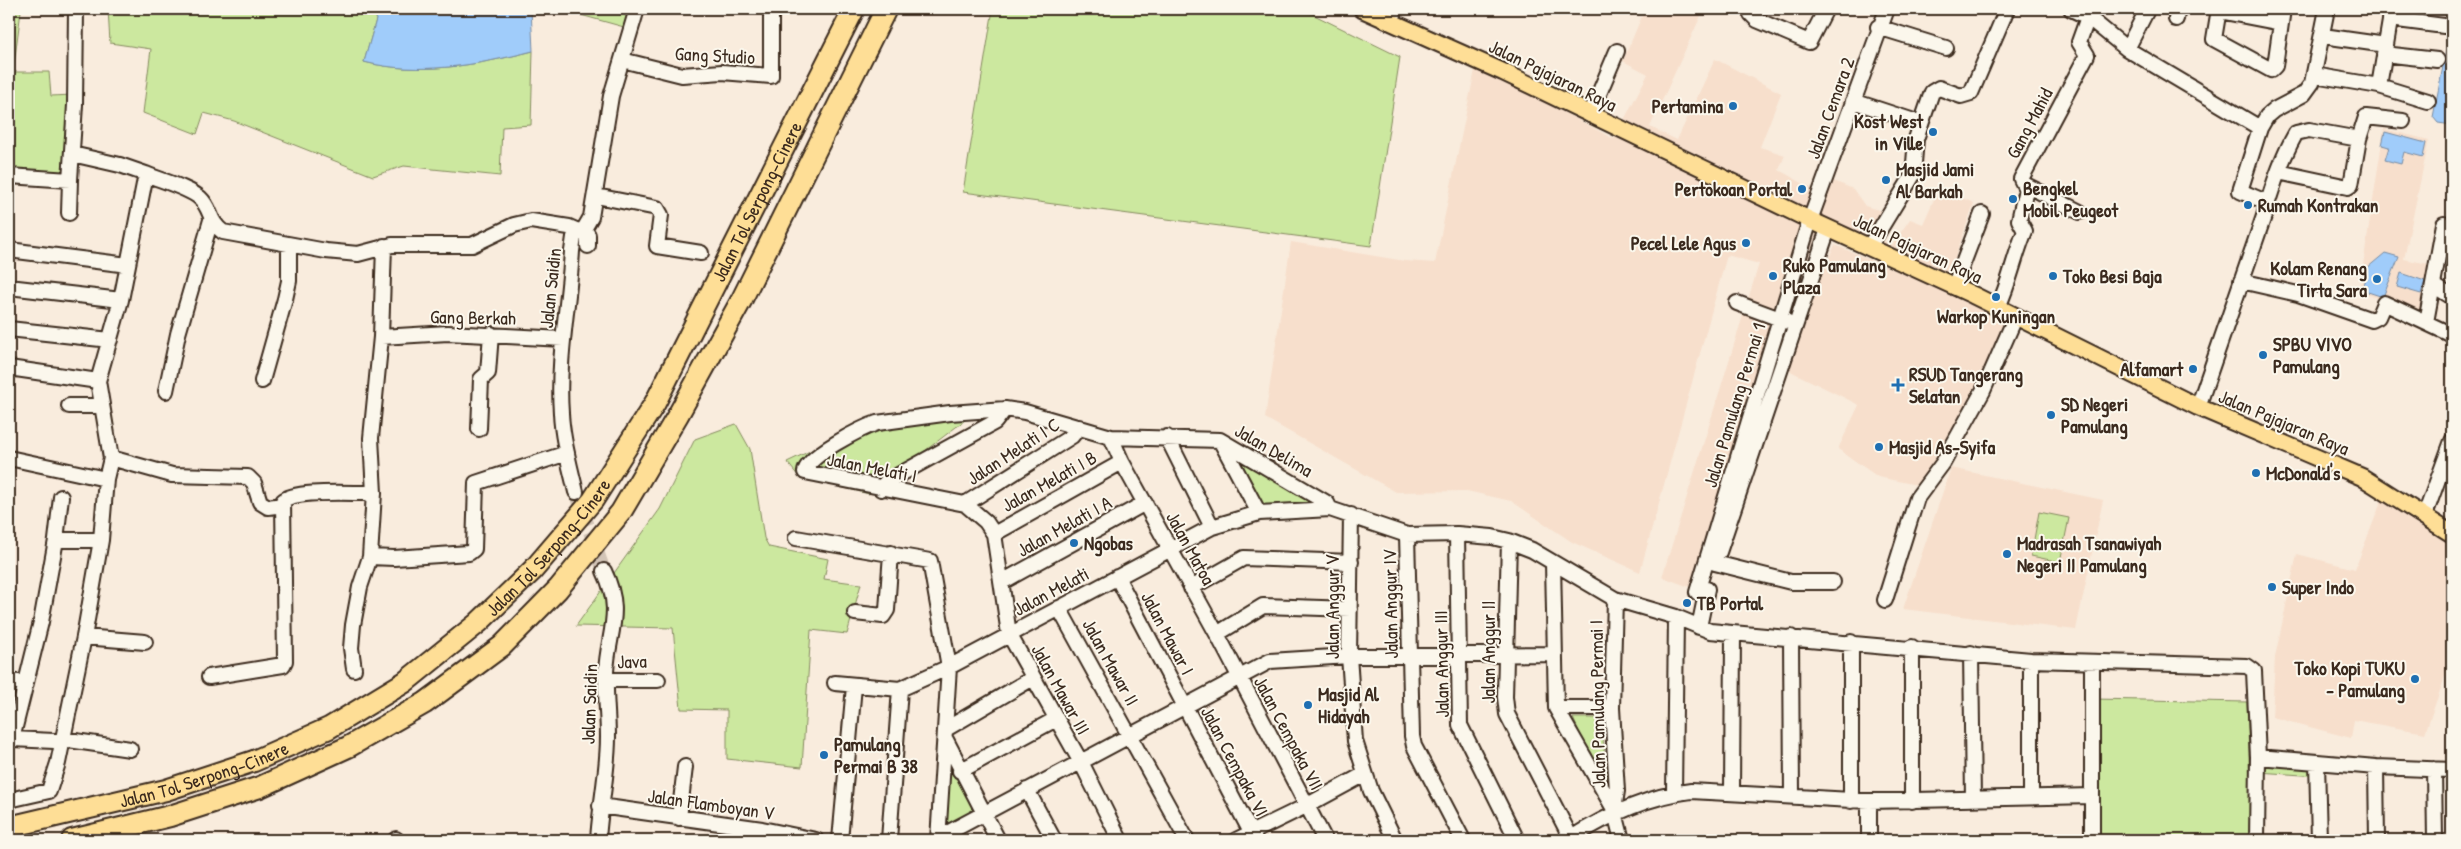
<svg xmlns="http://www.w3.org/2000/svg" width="2461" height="849" viewBox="0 0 2461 849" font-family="'Patrick Hand',sans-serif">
	<rect width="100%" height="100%" fill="#f9ecdd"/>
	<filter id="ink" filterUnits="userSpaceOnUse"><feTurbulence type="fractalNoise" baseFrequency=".02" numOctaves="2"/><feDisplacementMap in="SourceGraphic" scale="10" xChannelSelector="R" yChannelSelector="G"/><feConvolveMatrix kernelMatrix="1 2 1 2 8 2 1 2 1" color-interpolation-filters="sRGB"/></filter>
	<g filter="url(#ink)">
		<!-- built -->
		<path fill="#f7dfcc" d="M1645 9H1704L1650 127 1677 140 1715 59 1781 93 1760 147 1785 155 1779 170 1813 189 1817 174 1853 189 1865 206 1882 211 1867 233 1892 245 1910 219 1923 224 1939 188 1974 203 1948 278 1817 232 1698 590 1662 577 1759 264 1727 255 1640 572 1572 542 1511 501 1467 491 1396 492 1265 418 1291 242 1405 261 1435 263 1476 65 1614 139 1648 74 1623 61Z
			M2384 129 2429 140 2404 259 2434 265 2424 317 2359 291Z
			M1835 245 1940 289 2009 323 1953 434 1917 485 1878 477 1838 449 1859 405 1776 364Z
			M1951 468 2103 500 2076 630 1903 609Z
			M2383 497 2452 542V657L2425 733 2354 720 2351 738 2272 717 2275 657 2297 554 2355 569Z"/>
		<!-- green -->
		<path fill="#cce89f" stroke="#84895e" d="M108 9H379L364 62C420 76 478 65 533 51L531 125 502 127 500 176 404 166 373 176 234 121 204 113 197 134 143 113 151 49 110 43Z
			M531 9H629L624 27 559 9 531 13Z
			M993 9H1302L1400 57 1371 246 963 192Z
			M9 10 21 11 13 72H49L51 96 73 95V184L9 176Z
			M957 405 969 417 869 494 799 477 787 462 875 420Z
			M736 424 750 449 764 538 769 547 828 559 824 579 861 584 847 634 811 630 802 767 727 759V710L681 709 673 628 576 626 660 509 695 439Z
			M1225 442 1330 509 1259 513Z
			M2039 512 2069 518 2060 562 2031 556Z
			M2093 699 2247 702 2252 840H2094Z
			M1573 718H1601L1609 800Z
			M948 751 980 814 941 837Z
			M2258 757 2317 762V776L2258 772Z"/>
		<!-- water -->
		<path fill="#a0ccfa" stroke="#788ba2" d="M379 9H531L533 51C478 65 419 76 364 62Z
			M2452 21V125L2438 123 2433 117Z
			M2385 132 2426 143 2423 157 2404 152 2401 164 2385 160 2389 147 2382 145Z
			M2385 253 2399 257 2383 297 2362 290 2367 268Z
			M2401 273 2425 281 2421 294 2397 287Z"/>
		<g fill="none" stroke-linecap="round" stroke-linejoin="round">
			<!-- minor-tunnel -->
			<path stroke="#d3c5b7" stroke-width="14" stroke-dasharray="14 7" stroke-linecap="butt" d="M576 492 604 571"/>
			<defs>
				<path id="minor" d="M1753 9 1751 14 1757 20 1809 42 1826 9
					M2071 9 2088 17 2127 49 2260 128
					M2219 9 2214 39 2271 70 2275 66 2283 9
					M2219 11 2281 23
					M2176 19 2178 9
					M2390 19 2444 26
					M1391 22 1396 9
					M1878 27 1946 48
					M2323 36 2386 45
					M2127 49 2146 12
					M2384 54 2437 60
					M622 60 682 75 722 72 771 76V9
					M2314 75 2379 86 2428 101
					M2379 86 2392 9
					M1853 101 1920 123
					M1590 115 1617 51
					M2359 139 2366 117 2403 121
					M72 154 120 165 146 174
					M9 176 70 180 75 105 76 9
					M2024 184 2080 212
					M596 196 657 208 661 215 657 246 701 253
					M2266 202 2240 191 2260 128 2267 116 2274 110 2304 94 2312 83 2327 9
					M69 213 70 180
					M584 229 588 235V246
					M1869 247 1913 175 1916 139 1932 92 1939 88 1961 96 1971 93 2007 9
					M9 250 128 265
					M2241 281 2298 294 2372 320 2378 317 2384 303 2452 335
					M2433 285 2452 297
					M9 287 121 300
					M1954 287 1982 214
					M1737 303 1788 322
					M1998 307C2010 282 2014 257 2025 231L2019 220 2026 189 2021 179 2087 55 2079 42 2088 17
					M2426 322 2444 224
					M9 329 110 340
					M381 337 448 333 563 339
					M9 368 98 381
					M262 381 285 299 289 281V245
					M166 391 178 334 211 220
					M69 406H101
					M2198 407 2264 216C2272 187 2281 159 2296 133L2309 130 2359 139 2351 185 2348 187 2278 172
					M479 429 481 379 488 373 491 334
					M1111 437 1122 462 1217 634 1325 840
					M1167 437 1212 527
					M1220 440 1259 513
					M9 458 106 479
					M111 458 172 475 248 477 254 483 260 502 268 507 283 505
					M881 489 886 482 995 422 1005 409
					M576 492C570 466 562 439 561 413 557 359 569 304 572 251L574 237 578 231 584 229 591 217 611 96 637 9
					M965 504 1072 436 1079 427
					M1351 515 1349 656 1355 741 1371 791 1395 840
					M2425 515 2452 441
					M994 534 1122 462
					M1457 534 1460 725 1517 840
					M1407 535 1412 736 1414 746 1463 840
					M796 538 930 561 949 667 938 840
					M56 540 61 497
					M101 540H56L41 622 12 739 54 741 62 739 130 749
					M1509 541 1505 697 1507 714 1571 838
					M1719 552 1828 229
					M370 557 394 558 469 553 474 549 476 483 567 453
					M1553 563 1556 708 1614 809 1622 840
					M1715 563 1791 582H1833
					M1117 577 1255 840
					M1002 582 1145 503
					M1191 588 1244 558 1351 562
					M1704 597 1697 592 1810 220 1887 9
					M1885 600 1917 498 1943 463 1983 391 2016 316
					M1059 608 1187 840
					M855 613 883 616 887 610 891 553
					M1699 627 1707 589
					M1217 634 1263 606 1350 609
					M84 637 145 642
					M1791 637 1792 796
					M1912 647V801
					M1971 653 1973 799
					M2031 660V797
					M2092 663V840
					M354 669 351 648 353 625 360 587 370 557 374 493
					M209 677 283 665 285 661 283 501C295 489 356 494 374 493L371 438 381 337 384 246
					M606 680H658
					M9 681 26 683
					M835 683 900 689 949 667 1212 527 1259 513 1330 509
					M1556 708H1612
					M946 729 1033 678
					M946 740 998 840
					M2258 757 2376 767 2452 770
					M2317 762 2319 840
					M2376 767 2377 840
					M2434 769 2435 840
					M960 771 1056 719
					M1027 790 1054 840
					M1674 793 1676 617
					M1732 793 1733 633
					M9 800 49 791 58 763 84 637 101 540 106 479 111 458 98 381 121 300 146 174C160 180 189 188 200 198 212 209 208 221 223 232L326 251 358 254 392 245H472L514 225 531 221 569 227 578 231
					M1851 801V642
					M600 806 762 829 816 840
					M1614 809 1617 791 1612 708 1615 599
					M679 818 685 767
					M938 838 1270 661 1349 656 1553 654
					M395 840 396 839
					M598 840C600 806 608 771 608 737 608 715 605 694 606 672 608 632 624 612 604 571
					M840 840 854 686
					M889 840 900 689
					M1120 840 1083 766 1009 634 994 534 986 522 965 504 805 472C806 456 862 428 877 423L950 413 1005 409 1025 412 1111 437 1220 440 1327 503 1330 509 1407 535 1457 534 1492 537 1509 541 1532 550 1615 599 1676 617 1710 631 2031 660 2247 666 2254 671 2258 757 2257 840
					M1236 840 1306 806 1365 774
					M1568 840C1604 817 1648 796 1691 791L1869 801 2092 796
					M1869 840V801"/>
				<path id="major" d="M1362 9 1503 72 1810 220 1973 295 2198 407 2362 477 2452 534"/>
				<g id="highway">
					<path id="s1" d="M9 827 166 790 254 761 329 728 405 682 478 623 533 570 593 500 655 403 854 9"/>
					<path d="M72 840 170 816 260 787 348 747 425 703 502 646 558 589 621 512 678 415 742 299 886 9"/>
				</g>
			</defs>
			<!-- minor casing -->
			<use href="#minor" stroke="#3b2a1e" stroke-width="18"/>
			<!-- major casing -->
			<use href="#major" stroke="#3b2a1e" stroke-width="20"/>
			<!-- highway casing -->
			<use href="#highway" stroke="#3b2a1e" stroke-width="24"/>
			<!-- minor -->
			<use href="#minor" stroke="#fbf7ec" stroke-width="14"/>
			<!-- major -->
			<use href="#major" stroke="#fede96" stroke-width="16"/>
			<!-- highway -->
			<use href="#highway" stroke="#fede96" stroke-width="20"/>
		</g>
	</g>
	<!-- markers -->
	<g fill="#1f6fb2" stroke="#fbf7ec" stroke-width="2">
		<circle cx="1733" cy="106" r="5"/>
		<circle cx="1933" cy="132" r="5"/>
		<circle cx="1886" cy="180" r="5"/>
		<circle cx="1802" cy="189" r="5"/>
		<circle cx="2013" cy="199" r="5"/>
		<circle cx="2248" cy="205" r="5"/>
		<circle cx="1746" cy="243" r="5"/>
		<circle cx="1773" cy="276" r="5"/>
		<circle cx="2053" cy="276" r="5"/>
		<circle cx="2377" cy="279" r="5"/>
		<circle cx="1996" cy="297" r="5"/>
		<circle cx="2263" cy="355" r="5"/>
		<circle cx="2193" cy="369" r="5"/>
		<path d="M1895.5 377.5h5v5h5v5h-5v5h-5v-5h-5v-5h5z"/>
		<circle cx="2051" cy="415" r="5"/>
		<circle cx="1879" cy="447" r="5"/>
		<circle cx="2256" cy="473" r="5"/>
		<circle cx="1074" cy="543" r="5"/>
		<circle cx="2007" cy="554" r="5"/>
		<circle cx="2272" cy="587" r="5"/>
		<circle cx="1687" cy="603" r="5"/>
		<circle cx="2415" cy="679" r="5"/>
		<circle cx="1308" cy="705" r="5"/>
		<circle cx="824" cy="755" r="5"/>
	</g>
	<g text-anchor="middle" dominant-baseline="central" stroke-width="4" stroke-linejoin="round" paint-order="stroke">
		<!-- street labels -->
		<g font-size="19" fill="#3b2a1e" stroke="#fbf7ec">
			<text transform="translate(715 55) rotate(3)">Gang Studio</text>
			<text transform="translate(1553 75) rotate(26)">Jalan Pajajaran Raya</text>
			<text transform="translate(1830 108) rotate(-70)">Jalan Cemara 2</text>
			<text transform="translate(2029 123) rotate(-62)">Gang Mahid</text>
			<text stroke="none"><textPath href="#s1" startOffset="1028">Jalan Tol Serpong–Cinere</textPath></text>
			<text transform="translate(1918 248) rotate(25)">Jalan Pajajaran Raya</text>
			<text transform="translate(550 288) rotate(-84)">Jalan Saidin</text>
			<text transform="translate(473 317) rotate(1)">Gang Berkah</text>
			<text transform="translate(1734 405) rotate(-73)">Jalan Pamulang Permai 1</text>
			<text transform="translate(2284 422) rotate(23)">Jalan Pajajaran Raya</text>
			<text transform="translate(1274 450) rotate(30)">Jalan Delima</text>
			<text transform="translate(1013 451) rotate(-33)">Jalan Melati I C</text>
			<text transform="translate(872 467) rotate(11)">Jalan Melati I</text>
			<text transform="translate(1049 481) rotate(-29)">Jalan Melati I B</text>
			<text transform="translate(1064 526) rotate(-29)">Jalan Melati I A</text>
			<text stroke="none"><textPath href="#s1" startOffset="622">Jalan Tol Serpong–Cinere</textPath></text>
			<text transform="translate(1191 548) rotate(61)">Jalan Matoa</text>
			<text transform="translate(1051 591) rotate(-28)">Jalan Melati</text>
			<text transform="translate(1390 604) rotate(-91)">Jalan Anggur IV</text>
			<text transform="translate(1332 607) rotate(-90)">Jalan Anggur V</text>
			<text transform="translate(1168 633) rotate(62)">Jalan Mawar I</text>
			<text transform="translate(1488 652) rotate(-90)">Jalan Anggur II</text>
			<text transform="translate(632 661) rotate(-1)">Java</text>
			<text transform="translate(1111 662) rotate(61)">Jalan Mawar II</text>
			<text transform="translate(1441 664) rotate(-91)">Jalan Anggur III</text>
			<text transform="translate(1061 689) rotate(61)">Jalan Mawar III</text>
			<text transform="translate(589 704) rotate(-88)">Jalan Saidin</text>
			<text transform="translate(1597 704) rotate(-91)">Jalan Pamulang Permai I</text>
			<text transform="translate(1289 733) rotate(62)">Jalan Cempaka VII</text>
			<text transform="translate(1235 761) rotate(62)">Jalan Cempaka VI</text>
			<text stroke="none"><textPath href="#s1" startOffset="202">Jalan Tol Serpong–Cinere</textPath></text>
			<text transform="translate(711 804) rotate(8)">Jalan Flamboyan V</text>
		</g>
		<!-- poi labels -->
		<g font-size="19" font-weight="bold" fill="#3b2a1e" stroke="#fbf7ec" text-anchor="start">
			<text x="1723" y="106" text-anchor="end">Pertamina</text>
			<text x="1923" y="121" text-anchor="end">Kost West<tspan x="1923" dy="22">in Ville</tspan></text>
			<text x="1896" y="169">Masjid Jami<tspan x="1896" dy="22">Al Barkah</tspan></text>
			<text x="2023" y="188">Bengkel<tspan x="2023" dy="22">Mobil Peugeot</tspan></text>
			<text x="1792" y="189" text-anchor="end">Pertokoan Portal</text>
			<text x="2258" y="205">Rumah Kontrakan</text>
			<text x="1736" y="243" text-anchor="end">Pecel Lele Agus</text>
			<text x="1783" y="265">Ruko Pamulang<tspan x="1783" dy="22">Plaza</tspan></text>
			<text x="2367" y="268" text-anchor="end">Kolam Renang<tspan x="2367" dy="22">Tirta Sara</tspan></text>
			<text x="2063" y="276">Toko Besi Baja</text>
			<text x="1996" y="316" text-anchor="middle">Warkop Kuningan</text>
			<text x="2273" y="344">SPBU VIVO<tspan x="2273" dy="22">Pamulang</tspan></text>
			<text x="2183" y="369" text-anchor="end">Alfamart</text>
			<text x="1909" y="374">RSUD Tangerang<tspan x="1909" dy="22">Selatan</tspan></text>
			<text x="2061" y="404">SD Negeri<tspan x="2061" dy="22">Pamulang</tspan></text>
			<text x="1889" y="447">Masjid As-Syifa</text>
			<text x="2266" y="473">McDonald's</text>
			<text x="1084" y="543">Ngobas</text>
			<text x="2017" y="543">Madrasah Tsanawiyah<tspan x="2017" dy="22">Negeri II Pamulang</tspan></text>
			<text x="2282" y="587">Super Indo</text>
			<text x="1697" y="603">TB Portal</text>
			<text x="2405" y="668" text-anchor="end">Toko Kopi TUKU<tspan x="2405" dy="22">- Pamulang</tspan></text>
			<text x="1318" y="694">Masjid Al<tspan x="1318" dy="22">Hidayah</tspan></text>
			<text x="834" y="744">Pamulang<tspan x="834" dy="22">Permai B 38</tspan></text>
		</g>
	</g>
	<!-- margin -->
	<rect width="2461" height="849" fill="none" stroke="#fbf7ec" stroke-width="30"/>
	<rect x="15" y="15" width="2431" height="819" fill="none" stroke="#3b2a1e" stroke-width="2" filter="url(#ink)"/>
</svg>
